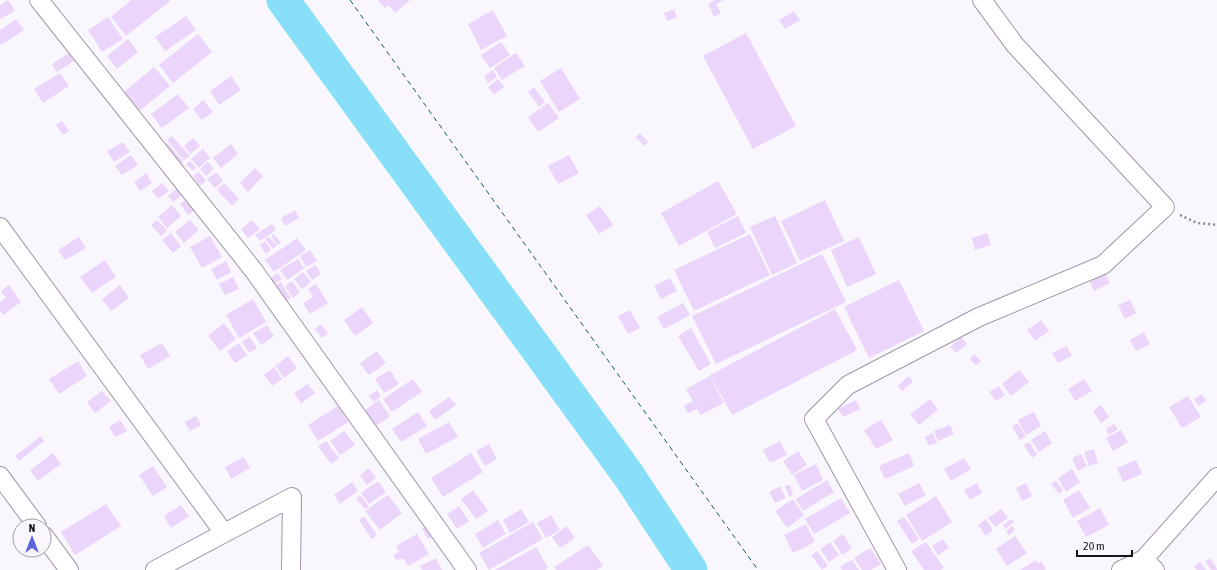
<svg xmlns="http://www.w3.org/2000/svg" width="1217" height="570" viewBox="0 0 1217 570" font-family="'Asap Condensed',sans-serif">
	<rect width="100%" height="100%" fill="#faf6fd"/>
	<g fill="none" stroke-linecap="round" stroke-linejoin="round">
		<!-- river -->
		<path stroke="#87e0f7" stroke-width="33" d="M283 0 629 476 691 570"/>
		<!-- ferry -->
		<path stroke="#0c5a6a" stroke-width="1" stroke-dasharray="5 4" stroke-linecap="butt" d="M350 0 758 570"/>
	</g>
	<!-- building -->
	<path fill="#ebd5fa" d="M8 0 15 11 0 19V5Z
		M131 0H169L170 1 126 36 111 17Z
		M378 0H410L395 13 388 5 385 8Z
		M715 0H724L716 4 721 13 714 17 708 4Z
		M674 9 677 17 667 21 664 13Z
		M493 10 507 36 481 50 468 24Z
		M794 11 800 20 785 29 779 20Z
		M186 16 196 30 165 51 155 37Z
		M108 17 123 39 102 52 88 30Z
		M16 19 24 30 1 45 0 43V30Z
		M746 33 796 126 753 149 703 56Z
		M198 34 212 52 173 83 159 65Z
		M128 39 138 52 117 69 107 56Z
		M501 42 510 55 490 68 481 55Z
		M69 53 74 61 57 72 52 64Z
		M516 53 525 66 502 80 494 68Z
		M154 67 170 86 138 112 123 93Z
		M561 68 580 99 559 112 540 81Z
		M493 70 497 77 488 83 484 76Z
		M60 73 69 86 43 103 34 89Z
		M231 76 241 90 219 105 210 91Z
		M498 79 504 87 494 95 488 87Z
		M534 87 545 102 539 107 528 92Z
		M178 94 189 108 162 128 151 114Z
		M203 100 213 112 202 120 193 109Z
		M548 103 559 118 538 132 528 117Z
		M62 121 69 131 63 135 56 125Z
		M640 133 648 142 644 146 636 137Z
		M172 136 190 156 184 160 167 140Z
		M193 138 200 146 190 154 184 146Z
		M123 142 130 152 114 162 107 151Z
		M167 143 183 161 179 166 162 147Z
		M231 144 238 154 221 168 213 158Z
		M203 149 210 158 199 168 191 159Z
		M131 155 138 165 122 175 115 166Z
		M569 155 579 173 558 184 548 166Z
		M190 161 196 168 193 171 186 164Z
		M208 162 214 169 206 176 200 169Z
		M255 168 263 176 248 192 240 183Z
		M199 172 206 181 200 186 193 176Z
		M216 172 223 181 215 188 207 179Z
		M146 173 152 183 140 191 134 182Z
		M718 181 737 214 679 246 661 213Z
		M162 183 169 191 158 199 152 191Z
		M224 183 239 199 232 206 217 190Z
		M180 186 185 193 173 202 168 196Z
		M191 196 199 207 188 215 180 204Z
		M825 200 844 241 800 261 781 221Z
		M172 205 181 216 167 228 158 217Z
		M600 206 613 225 599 234 586 215Z
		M295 210 299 218 285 226 281 218Z
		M738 216 746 233 715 248 707 232Z
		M775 216 797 263 772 275 750 227Z
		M157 220 167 230 161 236 151 225Z
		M190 220 199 230 184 243 175 232Z
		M252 220 260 229 248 238 241 229Z
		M272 224 276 230 260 241 255 235Z
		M171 233 181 246 173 253 162 240Z
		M987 233 991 245 975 250 972 238Z
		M274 234 281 243 277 245 271 236Z
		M750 234 770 275 694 311 674 270Z
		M210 236 222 257 202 268 190 247Z
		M79 237 86 248 65 260 58 250Z
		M269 237 277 246 273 249 265 239Z
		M859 237 876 274 847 287 831 250Z
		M297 238 306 250 274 272 265 260Z
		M265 241 271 250 266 254 260 245Z
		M310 250 317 261 306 267 300 256Z
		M822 254 846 302 716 364 692 316Z
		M298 259 304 268 287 280 280 270Z
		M105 260 116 277 92 293 80 277Z
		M226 261 231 272 217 280 211 269Z
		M316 265 321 274 312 280 306 271Z
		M303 272 311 282 302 289 294 279Z
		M278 273 282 279 274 284 270 278Z
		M1105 274 1110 283 1094 291 1090 282Z
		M233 277 239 289 225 295 219 284Z
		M670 278 677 291 661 299 654 286Z
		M899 280 924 331 869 358 844 307Z
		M292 281 300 292 293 298 285 286Z
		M281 282 291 298 283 303 273 287Z
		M316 284 328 303 310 314 303 303 313 297 308 289Z
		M9 285 21 302 3 315 0 310V302L6 298 1 291Z
		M120 285 129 298 111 311 102 299Z
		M253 299 266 322 239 338 226 315Z
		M1130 300 1136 313 1125 319 1118 305Z
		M683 303 690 315 664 329 657 317Z
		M362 307 373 323 355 336 344 320Z
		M835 309 857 350 732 415 710 375Z
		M630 310 640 328 628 334 618 316Z
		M1041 320 1049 331 1035 341 1027 330Z
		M224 323 236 339 220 351 208 336Z
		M321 324 328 334 322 338 315 329Z
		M267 325 274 336 261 345 253 333Z
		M691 328 711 364 699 371 678 336Z
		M1144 332 1150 344 1136 351 1130 340Z
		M250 337 257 348 249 353 242 341Z
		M961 337 967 344 956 353 950 347Z
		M162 343 170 356 148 369 140 355Z
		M239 343 247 355 235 363 227 351Z
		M1067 346 1072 356 1058 363 1052 353Z
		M377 351 386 363 369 375 360 363Z
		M974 354 981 361 976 365 970 359Z
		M288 356 297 368 284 378 275 366Z
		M78 361 87 376 59 394 49 379Z
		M274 367 282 379 272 386 264 375Z
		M390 370 399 384 384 393 375 379Z
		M1019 370 1029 382 1011 396 1002 384Z
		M710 376 724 403 701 415 697 409 688 413 684 406 693 401 686 389Z
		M909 376 913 382 902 391 898 386Z
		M413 379 422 392 392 412 383 399Z
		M1084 379 1092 391 1075 401 1068 389Z
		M308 384 315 393 301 403 294 393Z
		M999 386 1005 395 996 401 989 392Z
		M377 390 381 396 374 402 369 396Z
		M102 391 111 401 95 413 87 402Z
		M1202 394 1206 401 1198 406 1194 399Z
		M1188 396 1201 417 1182 428 1169 407Z
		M449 397 456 405 435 420 429 411Z
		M930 399 938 410 919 425 910 414Z
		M379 400 390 416 376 426 365 410Z
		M856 400 860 409 843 417 838 409Z
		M1101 405 1109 417 1101 423 1093 411Z
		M338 406 348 422 318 441 308 425Z
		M418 412 427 426 401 442 392 429Z
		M1034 412 1041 426 1026 435 1018 420Z
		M196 416 201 425 190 431 185 422Z
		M120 420 127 431 115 437 109 427Z
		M881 420 893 440 876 449 864 430Z
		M449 422 458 437 426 454 418 439Z
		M1018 423 1026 437 1020 440 1012 426Z
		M1114 424 1118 429 1109 435 1106 429Z
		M950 425 954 434 938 441 934 431Z
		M1121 430 1128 442 1113 451 1106 438Z
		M344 431 355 445 340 455 330 441Z
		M1045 431 1052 443 1039 452 1031 440Z
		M933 433 937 443 929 446 925 437Z
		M41 436 44 441 19 461 15 456Z
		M326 441 339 458 331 464 318 446Z
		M780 441 787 455 770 463 763 450Z
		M1029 442 1037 454 1032 458 1024 445Z
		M489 444 497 459 485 466 476 451Z
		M1094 449 1098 463 1089 466 1084 452Z
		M798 451 807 465 792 475 783 461Z
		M53 453 61 464 38 481 30 470Z
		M471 453 483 472 443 497 431 478Z
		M909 453 914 466 885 479 879 466Z
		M1081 454 1087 466 1078 471 1072 458Z
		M244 457 250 468 231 479 225 467Z
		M964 458 971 469 951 481 944 469Z
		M1136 460 1142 474 1123 482 1117 468Z
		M816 464 823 480 802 491 794 475Z
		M153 466 167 487 153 496 139 475Z
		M369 468 376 478 367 485 360 475Z
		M1072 469 1080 482 1066 492 1058 478Z
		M827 480 834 492 803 511 796 499Z
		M378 481 386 492 369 504 361 493Z
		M1056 481 1063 490 1059 494 1051 484Z
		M352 482 358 491 340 504 334 495Z
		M919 483 926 495 905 506 898 494Z
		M977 483 982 493 970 500 964 490Z
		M1026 483 1032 496 1022 501 1016 488Z
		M790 485 793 495 789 497 785 486Z
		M780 486 786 498 775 503 769 492Z
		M473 490 488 511 476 519 461 499Z
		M1079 490 1090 508 1073 518 1063 500Z
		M360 495 369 506 365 509 356 499Z
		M388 495 402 513 380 530 365 511Z
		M936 496 952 522 922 541 906 515Z
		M841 498 850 513 814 534 805 519Z
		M793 499 804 515 787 528 775 511Z
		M106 504 121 526 75 555 61 532Z
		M181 505 189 516 171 528 164 516Z
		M459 506 469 521 457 529 447 514Z
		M1100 508 1109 525 1086 537 1077 521Z
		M521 509 529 522 510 533 503 520Z
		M1001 509 1008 518 995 527 988 518Z
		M551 515 560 530 546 538 537 523Z
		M364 516 377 535 372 539 359 520Z
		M904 517 919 539 912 544 897 521Z
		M986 519 993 530 986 536 978 525Z
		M1011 519 1014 522 1005 529 1003 525Z
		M498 520 506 534 483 548 475 534Z
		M432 522 439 532 428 539 422 529Z
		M533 522 543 539 489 570 479 553Z
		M806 524 815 542 793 553 784 535Z
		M567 526 575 538 560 548 552 537Z
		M1012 526 1015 530 1009 535 1006 531Z
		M417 534 429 554 408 566 403 558 397 561 393 555 399 552 396 546Z
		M843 534 852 548 842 555 833 541Z
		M1015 536 1027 553 1007 566 996 549Z
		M943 539 949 548 938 555 932 546Z
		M830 542 839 555 829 562 820 549Z
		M926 542 944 568 941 570H924L911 551Z
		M588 545 603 566 597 570H556L554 567Z
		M536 547 548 568 545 570H495Z
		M870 548 881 564 871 570H862L854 558Z
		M817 551 828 566 822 570 811 555Z
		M436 558 442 570H422L420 566Z
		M1210 558 1217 569V570H1211L1205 561Z
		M852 560 859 570H842L840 567Z
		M1036 560 1038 564 1041 561 1046 569 1044 570H1020Z
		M1200 562 1206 570H1197L1194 566Z"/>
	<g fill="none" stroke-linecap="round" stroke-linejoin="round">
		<defs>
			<path id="minor" d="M39 0 254 271 467 570
				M0 227 224 533
				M0 476 37 526
				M44 536 69 570
				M1144 559 1217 477
				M155 570 292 497 291 570
				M897 570 814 419 848 385 979 317 1103 265 1165 207 1015 45 982 0
				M1121 570 1144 559 1155 570"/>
		</defs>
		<!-- minor casing -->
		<use href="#minor" stroke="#a097a6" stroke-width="20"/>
		<!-- path -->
		<path stroke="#8d8990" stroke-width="2.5" stroke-dasharray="2 3" stroke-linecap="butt" d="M1180 215 1197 223 1217 225"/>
		<!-- minor -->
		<use href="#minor" stroke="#fff" stroke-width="18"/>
	</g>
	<!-- north arrow -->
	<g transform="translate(32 538)"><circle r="19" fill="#faf6fd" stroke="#a09ca3"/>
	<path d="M0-3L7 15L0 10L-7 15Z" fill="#5c64dc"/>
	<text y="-6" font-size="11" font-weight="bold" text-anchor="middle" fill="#19151b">N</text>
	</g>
	<!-- scale -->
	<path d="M1077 550v6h55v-6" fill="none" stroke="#19151b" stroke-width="2"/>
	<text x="1083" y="550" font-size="12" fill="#19151b" stroke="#faf6fd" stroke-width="3" paint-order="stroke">20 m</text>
</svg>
